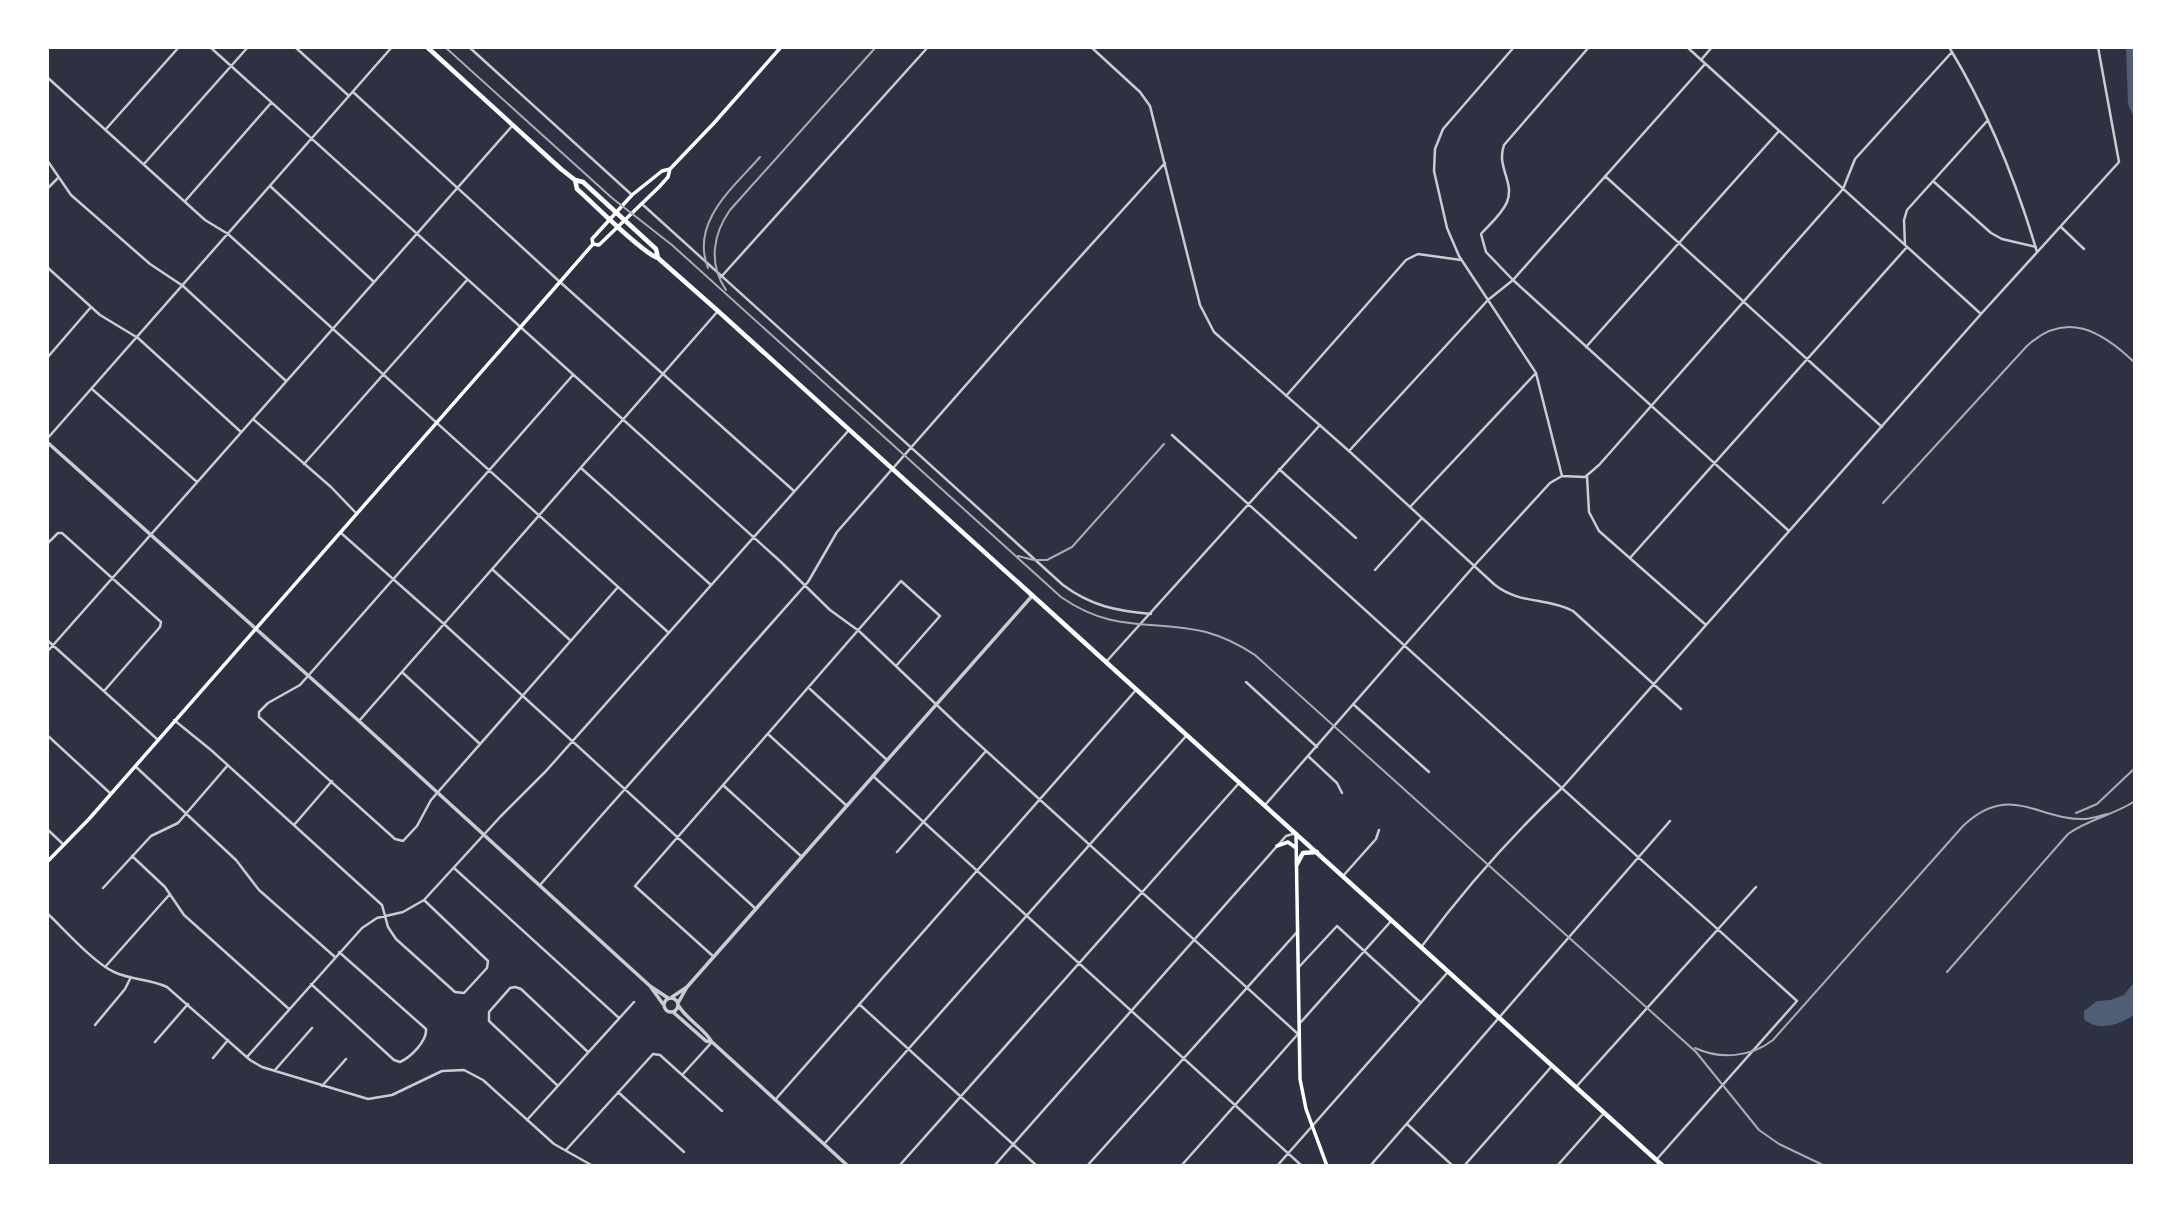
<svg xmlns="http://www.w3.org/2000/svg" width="2182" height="1213" viewBox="0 0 2182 1213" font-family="Lora,serif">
	<rect width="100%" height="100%" fill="#2d3142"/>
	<!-- water -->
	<path fill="#4f5d75" d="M2126 47H2135V120L2128 104Z
		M2135 981V1014C2121 1025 2097 1032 2084 1019V1011L2097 1001 2110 1000 2124 995Z"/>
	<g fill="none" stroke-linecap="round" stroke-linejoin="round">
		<!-- stream -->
		<path stroke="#4f5d75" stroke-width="2" d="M47 1164 54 1166"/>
		<!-- minor -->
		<path stroke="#caccd0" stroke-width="2.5" d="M210 47 781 562 830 610 859 631 961 728 1298 1034 1181 1166
			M295 47 349 96
			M469 47 632 195
			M1091 47 1140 92 1150 106 1200 305 1214 332 1349 451 1495 585C1521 605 1546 597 1573 611L1681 709
			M1514 47 1443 129 1435 149 1434 171 1447 228 1459 256 1536 373 1562 476
			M1589 47 1504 145C1496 167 1515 182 1507 202 1502 214 1490 224 1481 234L1486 252 1513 280 1789 531
			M1687 47 1981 314
			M1949 47C1988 111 2016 181 2037 252
			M1701 60 1712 47
			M47 77 205 220 228 234 669 633
			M353 92 560 282 794 491
			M106 129 179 47
			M47 160 71 195 150 264 183 286 286 381
			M144 164 248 47
			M1605 176 1882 427
			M1933 181 1991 233 2002 239 2036 247
			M270 186 373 281
			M47 189 58 178
			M186 200 271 103
			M642 204 1063 585C1091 606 1117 611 1151 614
			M2061 227 2084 249
			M1905 245 1904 220 1907 210 1988 120
			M47 267 100 315 138 338 241 432
			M721 277 928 47
			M1586 347 1779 131
			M47 358 91 307
			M573 375 300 685 268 703 259 712V717L395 839 403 841 417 826 431 800 618 587
			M92 389 197 482
			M1286 396 1406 260 1418 254 1461 260
			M253 419 331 487 356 513
			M1172 435 1797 1001 1657 1159
			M47 439 392 47
			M1349 451 1488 300 1513 280 1705 64
			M304 464 467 280
			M581 468 711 585
			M1279 469 1356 538
			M1587 476 1589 512 1599 531 1706 625
			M1410 507 1536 373
			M341 533 444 624 756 909
			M47 544 58 533H62L161 622 160 627 104 691
			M1630 558 1907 247
			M493 570 571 641
			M1375 570 1422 518
			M47 640 157 739
			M47 652 513 125
			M1106 662 1320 425
			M403 673 480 744
			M1246 682 1317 747
			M810 689 887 760
			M1353 704 1429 772
			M174 720 211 750 382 905 388 927 396 939 455 992 464 993 487 968 488 961 424 900
			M359 721 718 311
			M47 735 110 793
			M769 735 847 806
			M1309 757 1337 783 1342 793
			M135 766 236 860 259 890 335 957
			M873 776 1302 1166
			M724 786 802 857
			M1265 805 1474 566 1550 483 1562 476 1585 477 1599 465 1843 189 1855 159 1952 52
			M294 825 332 781
			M47 829 64 845
			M897 852 986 751
			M132 856 165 887 184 915 289 1009
			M454 868 619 1018
			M1343 876 1376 839 1379 830
			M540 885 808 582 837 532 1023 320 1165 163
			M103 888 151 836 178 823 228 765
			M47 913C65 930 93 962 114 972 131 980 150 979 167 987L250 1060 262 1067 368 1099 392 1095 442 1071 464 1070 483 1080 554 1144 593 1166
			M1422 946C1464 890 1511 836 1562 788L1981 314 2119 162 2098 47
			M714 957 635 886 901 581 940 616 896 666
			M105 967 170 894
			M1298 968 1337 926 1421 1003
			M311 984 394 1060 400 1062C411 1057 427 1041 426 1029L339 952
			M859 1004 1037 1166
			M1301 1022 1392 920
			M95 1025 125 989 131 977
			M155 1042 188 1004
			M247 1057 362 928 377 918 403 912 424 900 501 816 546 771 849 430
			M213 1058 228 1040
			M275 1070 312 1028
			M683 1074 712 1042
			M322 1086 346 1059
			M558 1086 489 1021V1012L510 988 515 987 521 989 588 1052
			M1576 1087 1756 887
			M618 1092 684 1152
			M775 1100 1136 690
			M527 1120 634 1002
			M1407 1124 1453 1166
			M825 1143 1187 735
			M566 1150 653 1054 660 1055 722 1111
			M899 1166 1240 782
			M994 1166 1286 836 1296 833
			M1087 1166 1298 931
			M1277 1166 1448 972
			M1370 1166 1670 821
			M1464 1166 1552 1066
			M1557 1166 1604 1113"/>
		<!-- tertiary -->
		<path stroke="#caccd0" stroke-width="3.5" d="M47 442 359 721 650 986 668 998
			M650 986 663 1004
			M672 997 687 987
			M664 1005a7 7 0 1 1 14 0a7 7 0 1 1-14 0Z
			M678 1003 687 987 1032 596
			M678 1005C687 1020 704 1028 712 1042L848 1166
			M673 1012 706 1041 712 1042"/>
		<!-- secondary -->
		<path stroke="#fff" stroke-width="3.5" d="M593 244 599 245 659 187 668 177 670 169
			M1296 835 1300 1079 1306 1109 1327 1166
			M1277 846 1288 842 1296 848
			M47 862 89 819 539 306 593 244 592 239 632 195 662 171 670 169 714 123 781 47"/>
		<!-- primary -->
		<path stroke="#fff" stroke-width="4.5" d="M427 47 561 169 575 180 583 182 656 249 658 258
			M575 180 577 189C593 203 642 253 658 258L718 311 1663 1166
			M1297 864 1303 853 1317 852"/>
		<!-- rail -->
		<path stroke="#abadb3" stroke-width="2" d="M445 47 612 198 672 245 1061 597C1114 634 1151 619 1206 632 1224 637 1240 645 1255 655L1696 1052 1759 1130 1779 1144 1825 1166
			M708 268C690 222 733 188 760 157
			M726 290C708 264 713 234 730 210L876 47
			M1883 503 2026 347C2065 309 2102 331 2135 363
			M1018 556 1034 560H1047L1072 547 1164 444
			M2076 813 2097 804 2135 768
			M1947 972 2068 834C2089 819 2114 815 2135 801
			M1695 1048C1721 1060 1751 1057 1773 1040L1963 826C2010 781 2038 821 2086 819 2093 818 2101 816 2107 814"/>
	</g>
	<!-- border -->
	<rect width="2182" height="1213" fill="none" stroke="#ffffff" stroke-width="98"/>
</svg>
